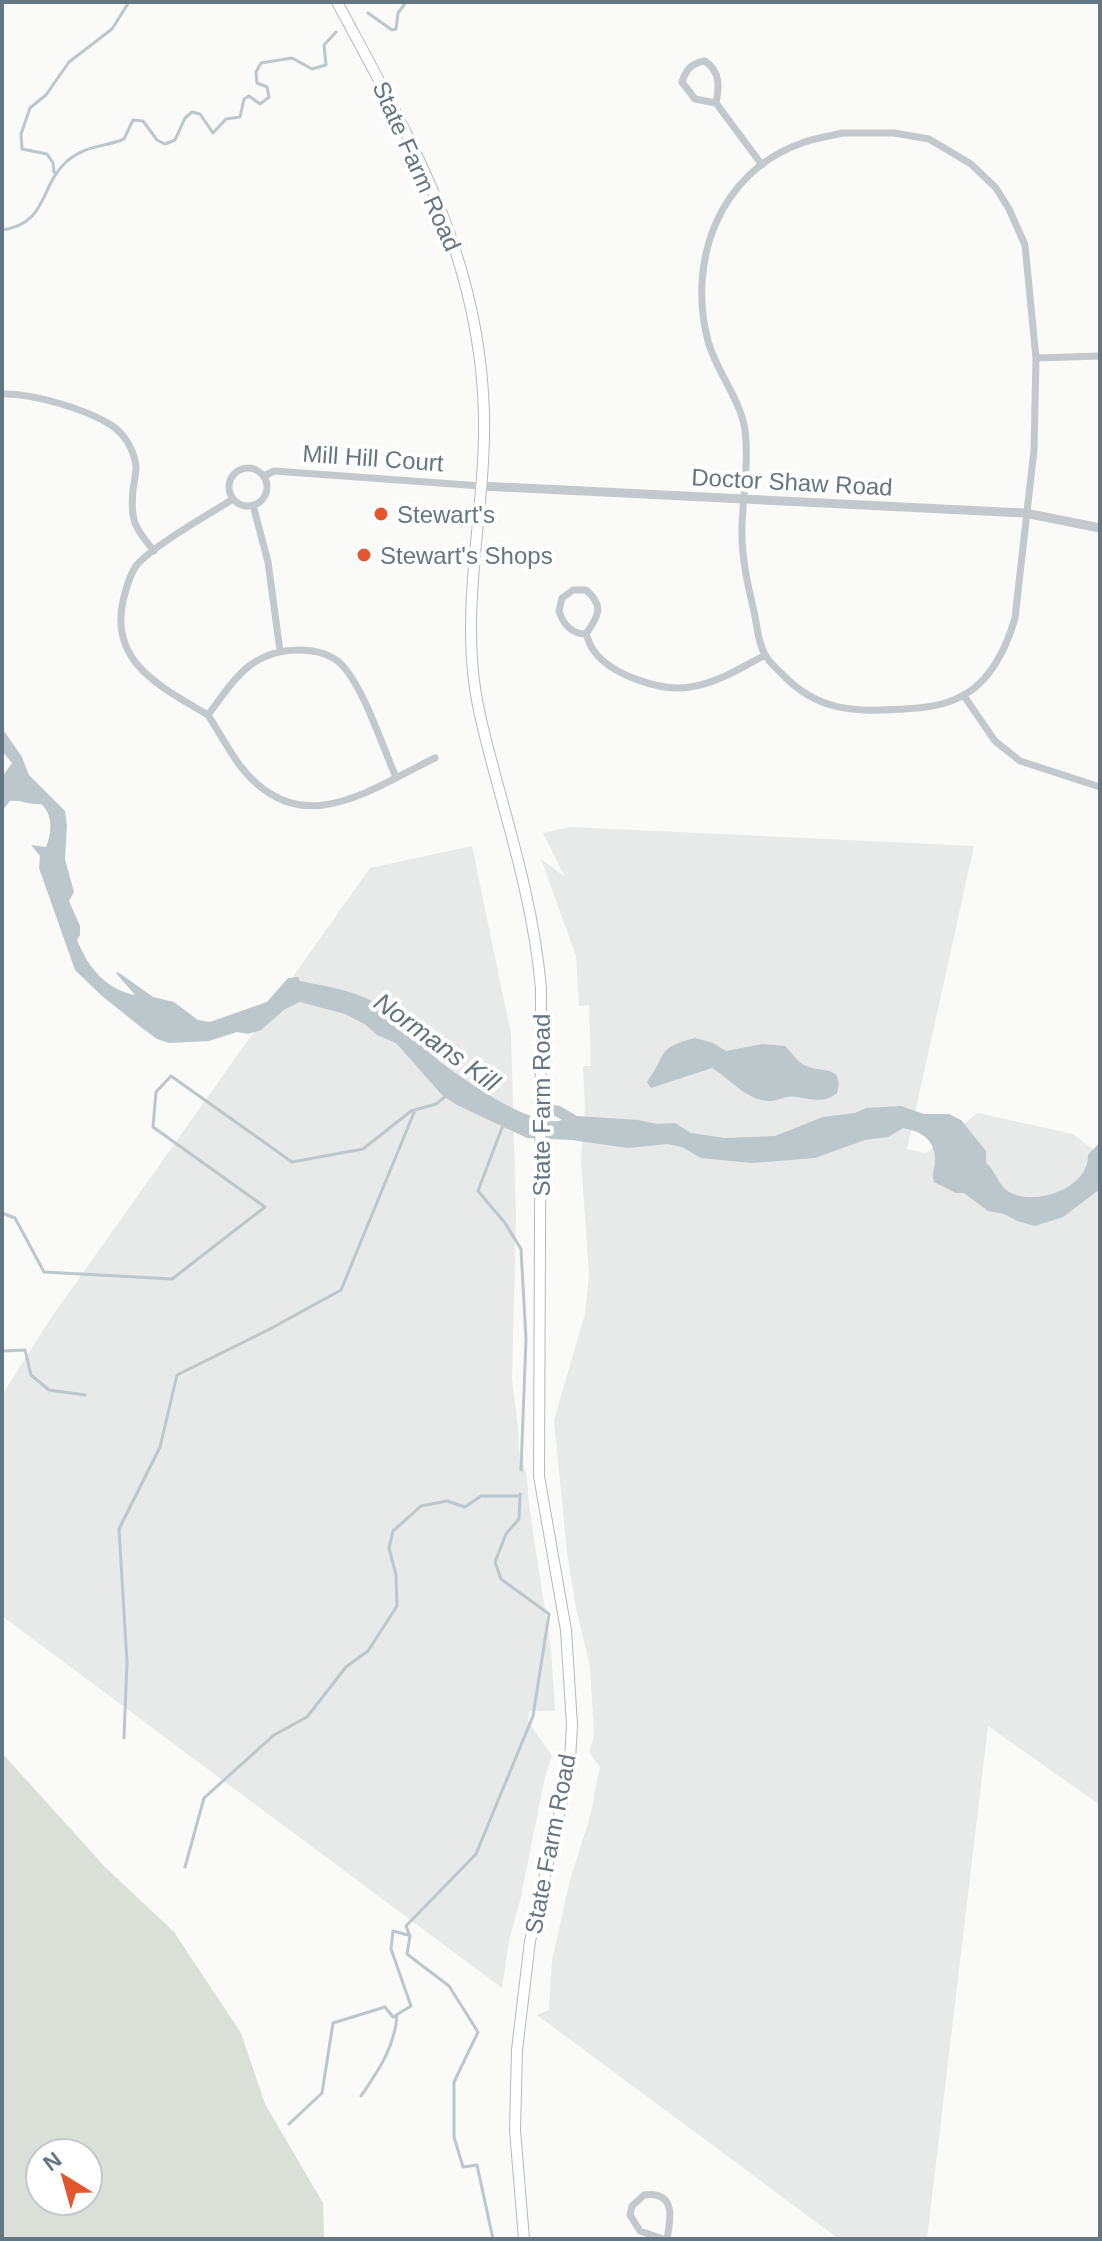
<svg xmlns="http://www.w3.org/2000/svg" width="1102" height="2241" viewBox="0 0 1102 2241" font-family="Arial,sans-serif">
	<rect width="100%" height="100%" fill="#fafaf8"/>
	<!-- built -->
	<path fill="#e8e9e9" d="M570 827 974 846 907 1149 926 1153 978 1113 1073 1134 1100 1155V1805L988 1726 927 2239H839L537 2015 549 2010 552 1960 570 1880 590 1817 600 1767 589 1752 594 1736 590 1667 576 1608 567 1552 554 1420 585 1314 589 1275 581 1159 585 1108 583 1066H591L589 1005 579 1006 576 956 541 859 565 877 543 833Z
		M472 846 511 1034 516 1216 512 1379 518 1427 519 1450 527 1477 529 1506 551 1649 555 1711H530L528 1721 552 1756 545 1777 520 1901 509 1941 502 1988 2 1616V1395L51 1318 370 868Z"/>
	<!-- green -->
	<path fill="#dadfd7" fill-rule="evenodd" d="M2 1753 104 1866 174 1932 241 2033 265 2104 323 2203 324 2239H2ZM40 2153H88V2201H40Z"/>
	<!-- water -->
	<path fill="#bbc7cb" d="M2 728 22 757 29 775 65 811 67 826 65 859 74 892 69 901 80 926V935L77 940C88 967 105 989 135 995L116 973 118 972 153 997 174 1002 198 1020 210 1022 267 1002 288 978 298 977 300 981C329 987 355 990 381 1006 405 1020 418 1044 439 1061 461 1078 535 1130 562 1120L531 1102 560 1106 577 1116 638 1120 657 1124 675 1123 691 1133 725 1138 775 1136 823 1117 855 1113 866 1108 901 1106 924 1114H949L961 1120 986 1151V1163C996 1171 997 1184 1009 1192 1035 1207 1089 1188 1088 1155L1100 1142V1189L1063 1217 1035 1226 1017 1221 1004 1214 988 1211 964 1193H956L934 1182C931 1174 934 1171 935 1163 936 1139 922 1132 903 1128L888 1137 865 1140 815 1158 752 1163 701 1158 682 1147 667 1144 628 1148 571 1140 527 1138 457 1105 442 1095 396 1043 377 1035 366 1025 345 1014 300 1002 285 1009 261 1030 248 1034 237 1032 209 1041 169 1043 157 1039 142 1028 102 996 75 970 39 868 40 856 31 845 46 847C52 833 53 814 41 804 30 805 21 800 10 801L2 811V777L12 763 2 751Z
		M695 1038 713 1043 726 1051 762 1044 785 1046C791 1052 796 1060 804 1065 820 1074 845 1063 837 1093 824 1104 811 1099 796 1097 787 1095 780 1100 771 1101 746 1101 731 1079 712 1068L651 1088 647 1082C668 1053 656 1048 695 1038Z"/>
	<g fill="none" stroke-linecap="round" stroke-linejoin="round">
		<!-- stream -->
		<path stroke="#bbc7cb" stroke-width="3" d="M368 13 392 30 396 29 398 13 406 2
			M54 172 53 163 47 154 22 149 21 134 30 108 46 95 69 62 112 29 129 2
			M2 230C48 224 39 186 67 161 88 144 103 148 124 139L133 120 143 121 157 140 165 144 175 140 185 118 192 112 200 114 213 133 226 119 240 117 244 99 249 96 260 104 269 97 267 87 257 83 256 72 261 63 292 58 312 69 326 65 324 45 336 32
			M503 1125 478 1191 505 1223 521 1249 526 1339 521 1470
			M2 1213 15 1218 44 1272 172 1279 265 1207 153 1127 156 1092 171 1076 292 1162 363 1149 411 1111 436 1104 446 1096
			M2 1351 25 1350 31 1375 49 1390 85 1395
			M124 1738 127 1662 119 1529 160 1447 177 1375 268 1330 341 1290 415 1110
			M185 1867 204 1798 274 1735 307 1717 346 1667 368 1651 397 1606 396 1575 389 1548 393 1531 421 1506 447 1501 465 1507 481 1496H519
			M361 2096C379 2070 395 2046 397 2015
			M289 2124 322 2093 333 2023 385 2007 393 2017 411 2006 391 1949 393 1931 408 1935
			M493 2239 477 2165 463 2167 454 2137V2082L478 2032 449 1986 407 1954 410 1936 406 1926 476 1854 533 1716 549 1614 501 1579 495 1562 506 1534 519 1519 520 1494"/>
		<defs>
			<path id="secondary" d="M337 2C410 139 480 254 484 414 486 503 463 591 474 681 479 719 490 755 500 793 518 858 535 921 541 988L539 1476 566 1630 572 1725 570 1760 564 1793 530 1941 517 2050 515 2130 524 2239"/>
		</defs>
		<!-- secondary casing -->
		<use href="#secondary" stroke="#b3babf" stroke-width="12"/>
		<!-- minor -->
		<path stroke="#c3c8cc" stroke-width="7" d="M705 61C721 72 719 87 716 103L695 99 682 82C686 69 692 63 705 61Z
			M716 103 762 165
			M843 133H894L929 139 971 164 996 188 1009 209 1025 245 1036 358 1034 450 1015 618C1007 647 990 682 962 696 944 706 923 708 904 709 855 712 818 712 782 674 777 669 770 663 766 656 759 646 757 628 755 616 748 586 741 557 742 526 743 495 749 461 745 430 740 398 716 371 708 341 687 261 719 172 802 143 815 138 830 136 843 133Z
			M1036 358 1100 356
			M5 394C34 394 86 409 111 425 124 433 134 450 136 466 136 474 134 483 133 490 130 521 135 528 154 551
			M229 487a19 19 0 1 1 38 0a19 19 0 1 1-38 0Z
			M264 476 274 471 481 486
			M253 505 268 562 280 651
			M573 590H586C605 606 598 617 586 634 572 634 563 624 559 611L562 598Z
			M586 634C588 639 590 646 594 651 611 675 662 692 690 687 717 683 741 668 765 655
			M964 696 995 741 1020 761 1100 787
			M208 715C164 688 109 664 123 601 126 589 129 576 136 566 152 546 210 514 233 499
			M396 777C382 746 365 691 343 666 331 653 315 650 298 650 250 651 235 679 208 715 219 732 229 751 241 767 301 842 367 791 435 758
			M663 2239 640 2231 630 2215 632 2206 644 2195C676 2191 671 2218 667 2239"/>
		<!-- tertiary -->
		<path stroke="#c3c8cc" stroke-width="9" d="M481 486 1025 513 1100 528"/>
		<!-- secondary -->
		<use href="#secondary" stroke="#fff" stroke-width="10"/>
	</g>
	<!-- markers -->
	<g fill="#e4572e" stroke="#fff" stroke-width="3">
		<circle cx="381" cy="514" r="8"/>
		<circle cx="364" cy="555" r="8"/>
	</g>
	<g text-anchor="middle" dominant-baseline="central" stroke-width="8" stroke-linejoin="round" paint-order="stroke">
		<!-- street labels -->
		<g font-size="24" fill="#657683" stroke="#fff">
			<text transform="translate(417 166) rotate(66)">State Farm Road</text>
			<text transform="translate(373 458) rotate(4)">Mill Hill Court</text>
			<text transform="translate(792 482) rotate(3)">Doctor Shaw Road</text>
			<text transform="translate(541 1105) rotate(-90)">State Farm Road</text>
			<text transform="translate(550 1844) rotate(-79)">State Farm Road</text>
		</g>
		<!-- poi labels -->
		<g font-size="24" fill="#657683" stroke="#fff" text-anchor="start">
			<text x="397" y="514">Stewart's</text>
			<text x="380" y="555">Stewart's Shops</text>
		</g>
		<!-- water labels -->
		<g font-size="26" font-style="italic" fill="#60757c" stroke="#fff">
			<text transform="translate(437 1042) rotate(36)">Normans Kill</text>
		</g>
	</g>
	<!-- border -->
	<rect width="1102" height="2241" fill="none" stroke="#657683" stroke-width="8"/>
	<!-- north arrow -->
	<g transform="translate(64 2177) rotate(323)"><circle r="38" fill="#ffffff" stroke="#c1c8cd" stroke-width="2"/>
	<path d="M0-6L14 30L0 20L-14 30Z" fill="#e4572e"/>
	<text y="-12" font-size="22" font-weight="bold" text-anchor="middle" fill="#657683">N</text>
	</g>
</svg>
